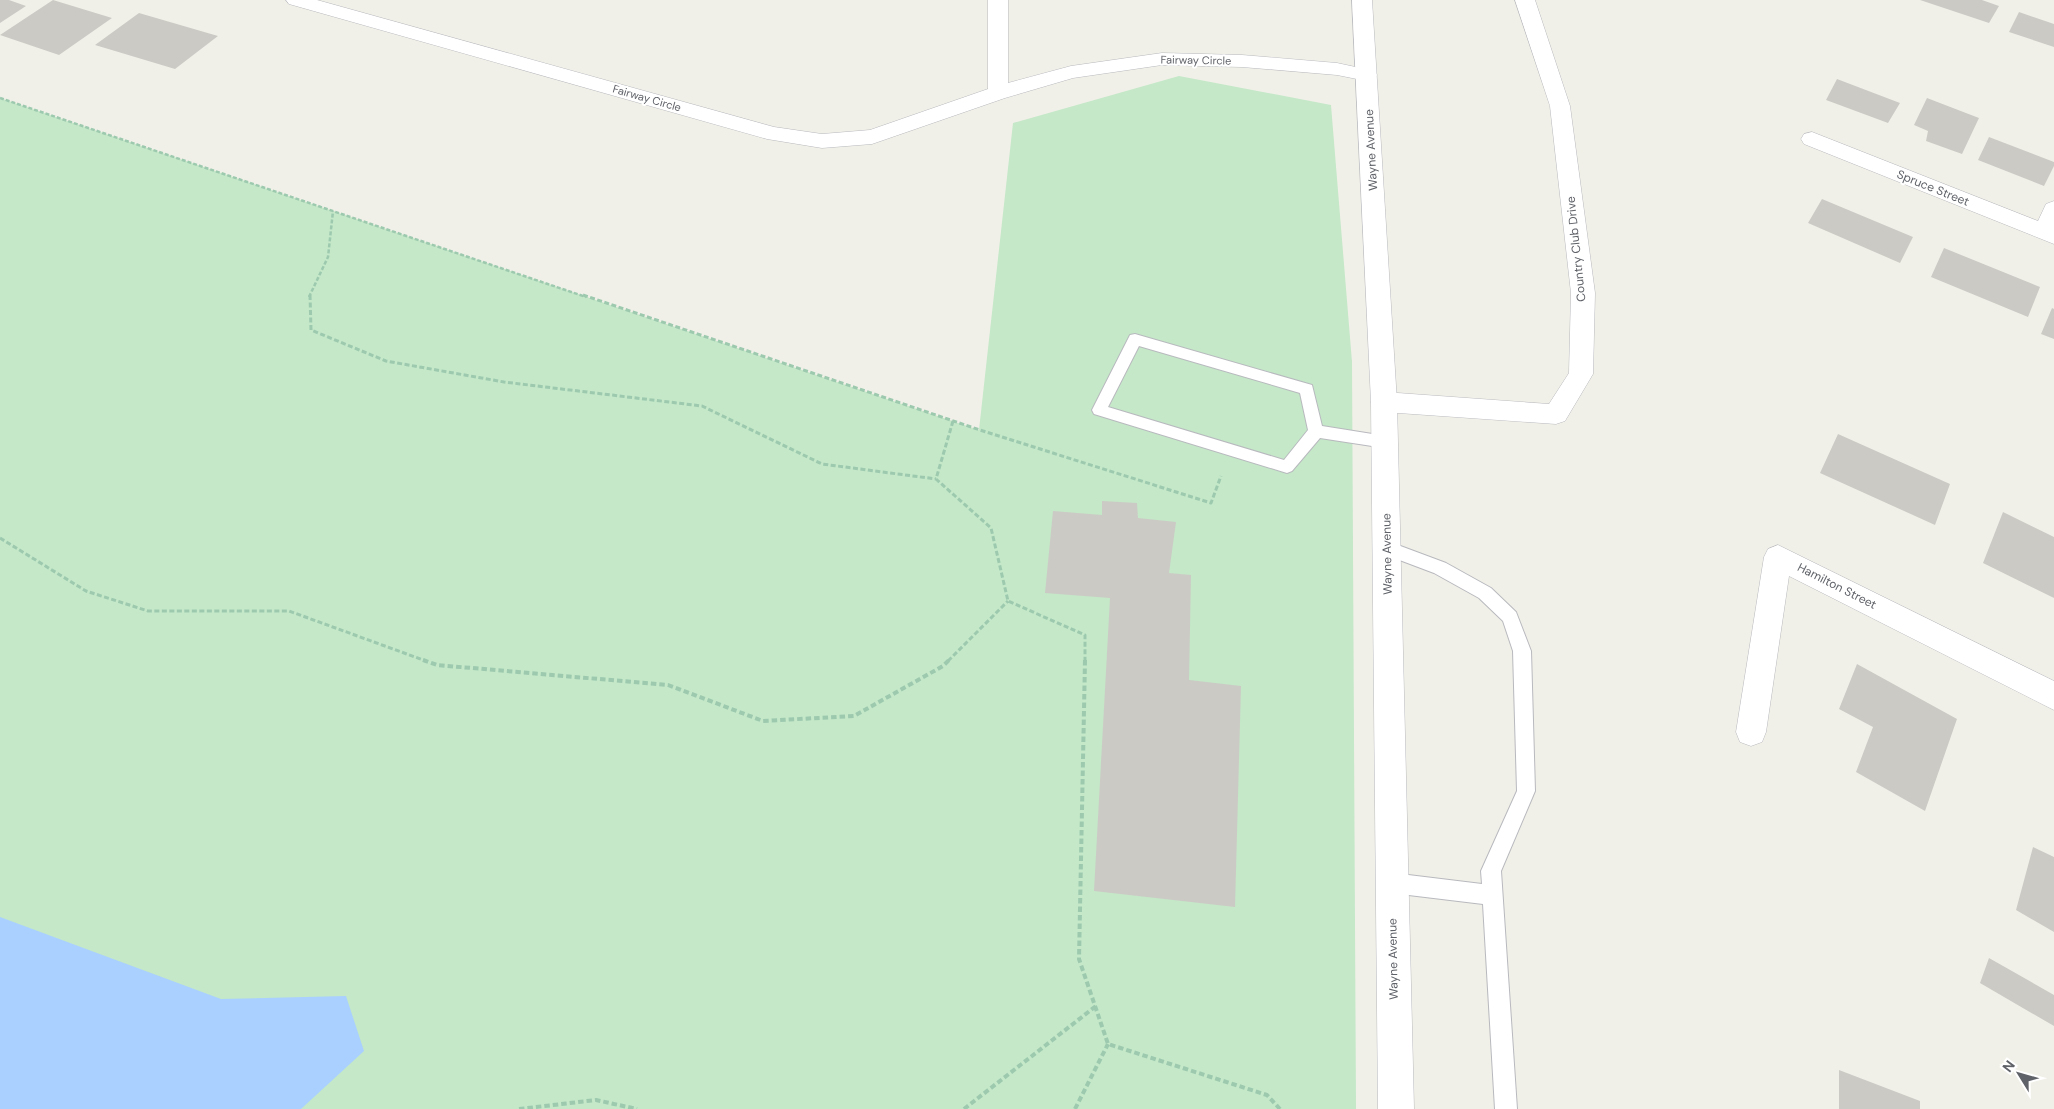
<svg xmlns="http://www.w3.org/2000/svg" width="2054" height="1109" viewBox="0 0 2054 1109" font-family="'DM Sans',sans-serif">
	<rect width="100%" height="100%" fill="#f1f0e8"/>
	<!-- green -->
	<path fill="#c4e8c8" d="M1179 76 1331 105 1352 362 1356 1109H0V98L979 430 1013 123Z"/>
	<!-- water -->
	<path fill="#aad0ff" d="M0 917 221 999 346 996 364 1051 301 1109H0Z"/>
	<!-- building -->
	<path fill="#cccac5" d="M0 0H9L26 6 0 23Z
		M53 0 112 18 59 55 0 35Z
		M1920 0H1982L1999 6 1989 23Z
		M2019 12 2054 24V47L2009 32Z
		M139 13 218 36 175 69 95 45Z
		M1837 79 1900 103 1888 123 1826 100Z
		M1927 98 1979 118 1962 154 1926 141 1928 131 1914 125Z
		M1989 137 2054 162V166L2044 186 1978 160Z
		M1822 199 1913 237 1900 263 1808 223Z
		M1944 248 2040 287 2028 317 1931 277Z
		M2052 308 2054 309V339L2041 334Z
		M1838 434 1950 484 1935 525 1820 473Z
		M1102 501 1137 503 1138 518 1176 522 1169 573 1191 575 1189 680 1241 686 1235 907 1094 891 1110 598 1045 593 1053 511 1102 515Z
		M2003 512 2054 537V598L1983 563Z
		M1857 664 1957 719 1925 811 1856 772 1873 727 1839 709Z
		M2033 847 2054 857V932L2016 910Z
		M1989 958 2054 995V1026L1980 983Z
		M1839 1070 1920 1101V1109H1839Z"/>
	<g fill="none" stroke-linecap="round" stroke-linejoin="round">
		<defs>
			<path id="service" d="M1135 334 1312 385 1322 426 1385 436 1390 438 1393 442 1390 446 1385 448 1320 438 1292 471 1287 473 1094 414 1092 410 1128 339 1130 335ZM1139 346 1300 393 1308 430 1284 460 1108 407Z
				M1387 541 1446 563 1491 588 1516 612 1531 651 1535 791 1501 871 1517 1109H1495L1483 904 1392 893 1385 890 1382 883 1385 876 1392 873 1482 884 1481 871 1517 791 1513 651 1503 621 1479 598 1434 573 1381 553 1379 548 1381 543Z"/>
			<path id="minor" d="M286 0H317L774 127 822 134 870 130 988 89V0H1008V83L1071 66 1162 53 1242 55 1337 63 1374 71 1377 75 1374 79 1367 81 1337 75 1242 67 1162 65 1073 78 1005 98 872 144 822 148 767 139 289 4Z
				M1515 0H1535L1570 106 1595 293 1593 374 1565 421 1556 424 1384 412 1375 409 1371 402 1375 395 1384 392 1549 404 1569 373 1571 293 1550 106Z
				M1812 132 2038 221 2046 204 2054 201V244L1804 144 1801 139 1804 134Z
				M1778 545 2054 681V710L1789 576 1766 732 1762 742 1751 746 1740 742 1736 732 1764 557 1768 549Z"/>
			<path id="tertiary" d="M1352 0H1372L1397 402 1414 1109H1378L1371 402Z"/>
		</defs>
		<!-- service casing -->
		<use href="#service" stroke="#b8b9be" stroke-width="2"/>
		<!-- minor casing -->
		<use href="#minor" stroke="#b8b9be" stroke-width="1"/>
		<!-- tertiary casing -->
		<use href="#tertiary" stroke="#b8b9be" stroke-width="1"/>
		<!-- path-far2 -->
		<path stroke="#9dc9af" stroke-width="2.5" stroke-dasharray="4 2" stroke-linecap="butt" d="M0 98 586 297
			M309 297 328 257 333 211"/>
		<!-- path-far1 -->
		<path stroke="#9dc9af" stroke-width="3" stroke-dasharray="5 2.5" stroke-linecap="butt" d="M310 295 311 330 386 361 504 382 702 406 822 464 936 479
			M583 295 980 430 1211 503 1221 476
			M953 421 936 479 991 528 1008 601 1085 635V661
			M0 538 86 591 148 611H289L426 661
			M948 661 1008 601"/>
		<!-- path -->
		<path stroke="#9dc9af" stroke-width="4" stroke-dasharray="5.5 3" stroke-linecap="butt" d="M423 660 437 665 668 685 763 721 854 716 943 666 949 660
			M1085 660 1079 959 1108 1044 1267 1095 1280 1109
			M519 1109 596 1100 637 1109
			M964 1109 1096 1006
			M1075 1109 1108 1044"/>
		<!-- service -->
		<use href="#service" fill="#fff" fill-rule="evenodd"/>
		<!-- minor -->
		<use href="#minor" fill="#fff" fill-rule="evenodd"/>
		<!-- tertiary -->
		<use href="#tertiary" fill="#fff" fill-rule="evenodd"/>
	</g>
	<g text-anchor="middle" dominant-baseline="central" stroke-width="4" stroke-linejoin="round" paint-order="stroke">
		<!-- far-street labels -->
		<g font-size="11" fill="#5f6268" stroke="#fff">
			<text transform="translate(1196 60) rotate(1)">Fairway Circle</text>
			<text transform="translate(647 98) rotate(16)">Fairway Circle</text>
		</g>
		<!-- street labels -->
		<g font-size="12" fill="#5f6268" stroke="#fff">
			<text transform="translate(1371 150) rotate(-93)">Wayne Avenue</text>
			<text transform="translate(1933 188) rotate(22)">Spruce Street</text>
			<text transform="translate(1576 249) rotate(-96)">Country Club Drive</text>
			<text transform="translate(1387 554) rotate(-91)">Wayne Avenue</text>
			<text transform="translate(1837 586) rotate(27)">Hamilton Street</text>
			<text transform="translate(1393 959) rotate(-91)">Wayne Avenue</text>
		</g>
	</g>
	<!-- north arrow -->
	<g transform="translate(2019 1074) rotate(307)" stroke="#ffffff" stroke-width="4" paint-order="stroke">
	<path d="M0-4L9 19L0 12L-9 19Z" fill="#5f6268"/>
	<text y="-8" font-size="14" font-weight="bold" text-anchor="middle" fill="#5f6268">N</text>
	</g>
</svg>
